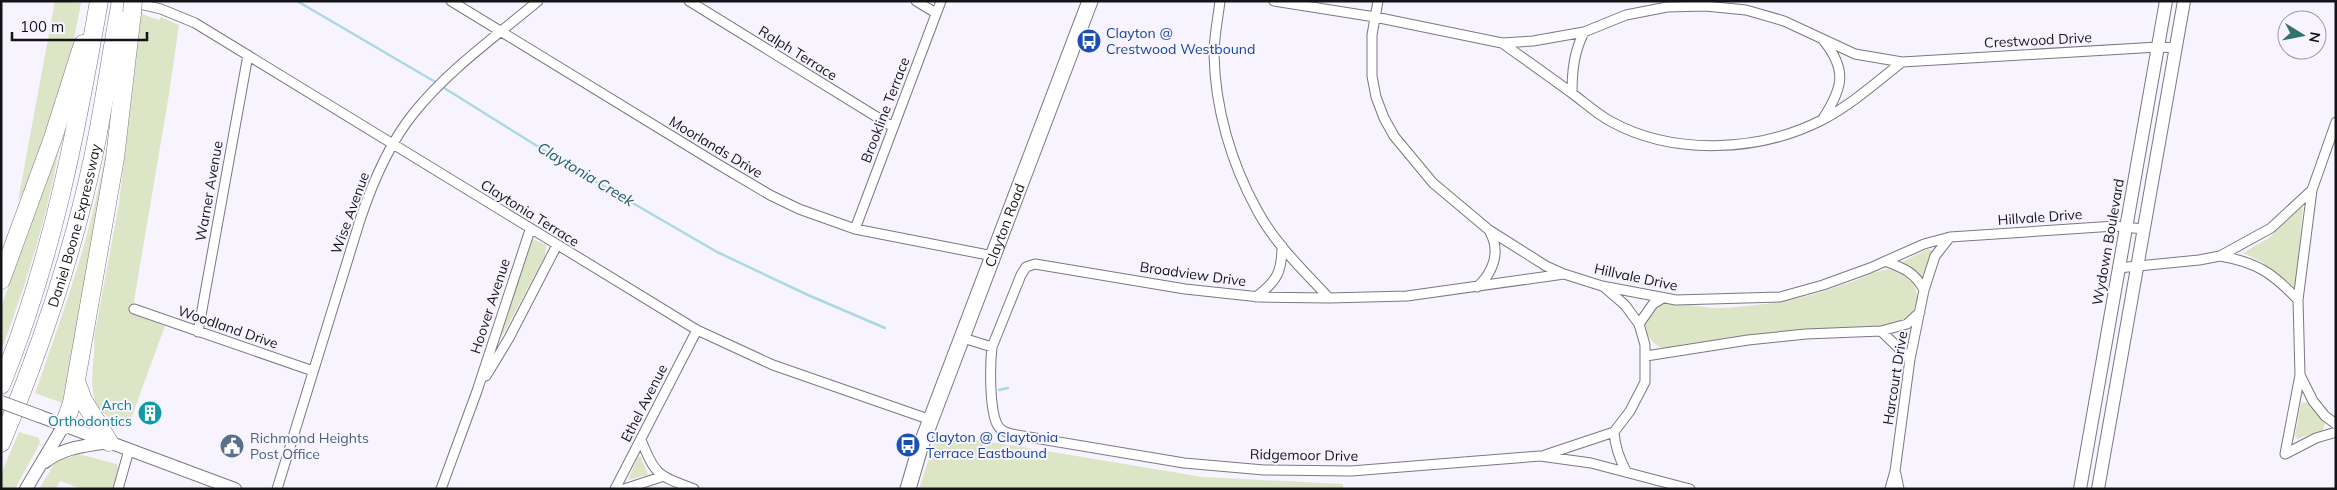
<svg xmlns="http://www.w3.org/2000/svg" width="2337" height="490" viewBox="0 0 2337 490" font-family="Mulish,sans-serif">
	<rect width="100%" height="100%" fill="#f7f4ff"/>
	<!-- green -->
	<path fill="#dce6c7" d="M55 1 81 3C69 67 52 144 18 201Z
		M139 13 159 20 161 17 179 25 169 94 132 313 165 326 128 427 109 418 93 404 95 401C88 379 96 360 94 338L119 203 135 70 133 65Z
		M119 85 113 134 62 403 35 393C55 336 75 280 90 223 102 177 110 131 119 85Z
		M62 130C51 206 28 279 1 351V308Z
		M2303 207 2295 289 2293 290 2262 262 2243 253 2269 238 2300 208Z
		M533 239 546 245 545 256 501 338 499 337Z
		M1928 249 1932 251 1922 277H1920L1902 262Z
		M1888 269C1898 271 1908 274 1913 283 1921 296 1917 315 1902 322 1884 331 1847 326 1827 328 1773 331 1721 339 1668 349 1647 347 1635 317 1657 306 1672 300 1702 308 1718 308 1731 308 1743 306 1756 305 1788 302 1818 294 1848 283 1861 279 1875 271 1888 269Z
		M2307 402 2325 423 2323 430 2297 439 2295 436 2301 403Z
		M19 432 39 438 40 443 15 489H1V474Z
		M937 433 1203 477 1343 484V489H919Z
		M78 454 117 464 118 468 112 489H82L60 481 56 489H39L56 461 63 457 69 458Z
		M638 457H641L648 475 628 480Z"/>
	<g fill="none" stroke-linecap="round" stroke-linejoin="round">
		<!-- stream -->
		<path stroke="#aad9e3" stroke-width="2.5" d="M297 1 437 83
			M441 86 569 166 717 252 808 295 885 328
			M999 390 1008 388"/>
		<defs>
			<path id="street" d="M451 1 716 163 770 195 799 209 855 229 993 256
				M689 1 893 127
				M916 1 936 13
				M1220 1C1218 18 1214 37 1214 54 1215 108 1231 163 1257 210 1275 244 1304 271 1329 298
				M1274 1 1375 17 1502 43 1533 41 1584 32 1626 15 1667 7 1705 6 1746 10 1784 21 1855 54 1902 62 2158 47 2175 48
				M1378 1 1372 35V76L1376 97 1384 118 1394 136 1433 183 1489 230 1546 266 1564 274 1602 286 1676 300 1780 297 1823 285 1870 268 1924 244 1950 237 2115 226 2143 229
				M131 2 161 9 195 23 697 330 773 365 931 420
				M1824 41C1847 70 1843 87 1824 117
				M1502 43C1526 60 1550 77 1573 94 1585 103 1597 114 1610 121 1673 156 1759 152 1822 120 1851 105 1877 82 1902 62
				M1572 93C1572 71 1574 52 1584 32
				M2336 122 2312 190 2298 300 2300 375 2313 401 2325 416 2336 424
				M855 229 941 1
				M2220 256C2256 262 2273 273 2298 300
				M1885 261C1903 268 1915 272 1924 290
				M2118 268 2199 260 2220 256 2271 228 2312 190
				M1477 287C1493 273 1501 252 1490 232
				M1256 297C1277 281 1282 272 1282 246
				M134 309 313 371
				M1639 324 1653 304 1663 298
				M1881 331 1910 359
				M198 332 248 55
				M963 338 992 347 1021 275 1026 267 1035 264 1185 289 1260 297 1329 298 1407 296 1564 274
				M992 347C990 364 989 411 998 426 1001 431 1006 432 1011 434L1184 463 1264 470 1351 471 1540 456 1591 463 1690 489
				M1646 356 1748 340 1806 334 1881 331 1907 324 1920 312
				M486 376 509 338 557 245
				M1614 432C1615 447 1619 458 1626 471
				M641 440C656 476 657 475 694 489
				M2285 454 2300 375
				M2285 454 2316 438 2336 432
				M1545 455 1614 432 1630 411 1645 382V345L1639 324 1625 305 1603 286
				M1896 474 1899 489
				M118 489 129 450
				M277 489 360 220C372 184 389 144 413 114 448 70 495 37 538 1
				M441 489 477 391 530 230
				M615 489 697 330
				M624 489 661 477
				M1890 489 1895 471 1910 359 1924 290 1935 256 1950 237"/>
			<path id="secondary" d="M39 416 235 489
				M45 462C63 447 86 446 108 442
				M26 489 64 425
				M2080 489 2166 1
				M2098 489 2184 1"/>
			<g id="primary">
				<path id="s1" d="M908 489 920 448 1090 1"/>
			</g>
			<g id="highway">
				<path d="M1 280 53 138 83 44"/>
				<path d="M76 381 83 400 109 442"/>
				<path d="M1 385C52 260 76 133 99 1"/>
				<path d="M64 425 72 403 115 158 132 13"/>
				<path id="s2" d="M1 443C40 350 72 256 93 158 104 106 111 54 121 1"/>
			</g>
		</defs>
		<!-- street casing -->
		<use href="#street" stroke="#7a7881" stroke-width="11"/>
		<!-- secondary casing -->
		<use href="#secondary" stroke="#7a7881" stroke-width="14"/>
		<!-- primary casing -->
		<use href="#primary" stroke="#7a7881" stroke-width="17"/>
		<!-- highway casing -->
		<use href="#highway" stroke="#7a7881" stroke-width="19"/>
		<!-- street -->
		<use href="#street" stroke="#fff" stroke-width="9"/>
		<!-- secondary -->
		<use href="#secondary" stroke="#fff" stroke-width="12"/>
		<!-- primary -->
		<use href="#primary" stroke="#fff" stroke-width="15"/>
		<!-- highway -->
		<use href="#highway" stroke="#fff" stroke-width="18"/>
		<defs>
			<path id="secondary-bridge" d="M1 402 39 416"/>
			<path id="highway-bridge" d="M132 13 133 1"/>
		</defs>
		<!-- secondary-bridge casing -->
		<use href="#secondary-bridge" stroke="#7a7881" stroke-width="14" stroke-linecap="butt"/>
		<!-- highway-bridge casing -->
		<use href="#highway-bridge" stroke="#7a7881" stroke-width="19" stroke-linecap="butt"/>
		<!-- secondary-bridge -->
		<use href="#secondary-bridge" stroke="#fff" stroke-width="12"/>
		<!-- highway-bridge -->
		<use href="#highway-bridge" stroke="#fff" stroke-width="18"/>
	</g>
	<!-- icons -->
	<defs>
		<symbol id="bus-disc" viewBox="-11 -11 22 22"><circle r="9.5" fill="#1a4fb4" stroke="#f7f4ff"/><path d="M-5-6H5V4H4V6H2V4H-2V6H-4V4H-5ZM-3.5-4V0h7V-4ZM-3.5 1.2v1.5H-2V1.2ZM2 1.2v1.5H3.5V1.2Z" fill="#fff"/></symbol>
		<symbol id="building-disc" viewBox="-11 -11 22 22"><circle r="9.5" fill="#0f9aa8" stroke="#f7f4ff"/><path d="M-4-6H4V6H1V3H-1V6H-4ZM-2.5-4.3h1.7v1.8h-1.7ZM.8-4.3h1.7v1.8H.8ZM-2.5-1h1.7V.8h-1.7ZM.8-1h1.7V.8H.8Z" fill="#fff"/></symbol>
		<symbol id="civic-disc" viewBox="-11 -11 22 22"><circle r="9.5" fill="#5c6f8a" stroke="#f7f4ff"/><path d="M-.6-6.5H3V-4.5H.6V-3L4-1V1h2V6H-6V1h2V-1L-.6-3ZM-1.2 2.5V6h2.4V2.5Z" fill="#fff"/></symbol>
	</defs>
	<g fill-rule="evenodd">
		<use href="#bus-disc" x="1075" y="27" width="28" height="28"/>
		<use href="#building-disc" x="136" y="399" width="28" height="28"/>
		<use href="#bus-disc" x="894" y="431" width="28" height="28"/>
		<use href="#civic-disc" x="218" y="432" width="28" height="28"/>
	</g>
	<g text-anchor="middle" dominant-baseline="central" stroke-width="4" stroke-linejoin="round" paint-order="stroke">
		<!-- transit labels -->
		<g font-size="14" fill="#164399" stroke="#f7f4ff" text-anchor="start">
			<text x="1106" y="33">Clayton @<tspan x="1106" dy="16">Crestwood Westbound</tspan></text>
			<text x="926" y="437">Clayton @ Claytonia<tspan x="926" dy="16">Terrace Eastbound</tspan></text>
		</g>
		<!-- street labels -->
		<g font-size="14" fill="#141317" stroke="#f7f4ff">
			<text transform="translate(2038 40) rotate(-3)">Crestwood Drive</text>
			<text transform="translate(798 53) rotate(32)">Ralph Terrace</text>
			<text transform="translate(885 110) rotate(-69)">Brookline Terrace</text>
			<text transform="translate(716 147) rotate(31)">Moorlands Drive</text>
			<text transform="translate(209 191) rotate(-80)">Warner Avenue</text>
			<text transform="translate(350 213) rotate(-70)">Wise Avenue</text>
			<text transform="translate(530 213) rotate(32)">Claytonia Terrace</text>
			<text transform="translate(2040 217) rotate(-4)">Hillvale Drive</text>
			<text stroke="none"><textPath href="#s1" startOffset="281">Clayton Road</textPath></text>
			<text stroke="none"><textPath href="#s2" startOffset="230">Daniel Boone Expressway</textPath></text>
			<text transform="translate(2108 242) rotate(-80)">Wydown Boulevard</text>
			<text transform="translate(1193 274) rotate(8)">Broadview Drive</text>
			<text transform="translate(1636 277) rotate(12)">Hillvale Drive</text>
			<text transform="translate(490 306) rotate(-72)">Hoover Avenue</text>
			<text transform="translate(228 327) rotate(19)">Woodland Drive</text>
			<text transform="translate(1895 378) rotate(-81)">Harcourt Drive</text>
			<text transform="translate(644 403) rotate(-63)">Ethel Avenue</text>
			<text transform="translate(1304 455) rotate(1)">Ridgemoor Drive</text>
		</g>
		<!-- culture labels -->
		<g font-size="14" fill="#0d838f" stroke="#f7f4ff" text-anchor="end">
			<text x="132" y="405">Arch<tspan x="132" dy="16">Orthodontics</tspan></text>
		</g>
		<!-- service labels -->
		<g font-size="14" fill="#4e5e75" stroke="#f7f4ff" text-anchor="start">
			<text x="250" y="438">Richmond Heights<tspan x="250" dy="16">Post Office</tspan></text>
		</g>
		<!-- water labels -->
		<g font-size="15" font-style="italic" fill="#1e5c67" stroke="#f7f4ff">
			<text transform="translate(586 174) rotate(31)">Claytonia Creek</text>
		</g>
	</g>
	<!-- border -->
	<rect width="2337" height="490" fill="none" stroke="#141317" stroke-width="5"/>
	<!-- north arrow -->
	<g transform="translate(2302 35) rotate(100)"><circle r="24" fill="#f7f4ff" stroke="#9c9aa2"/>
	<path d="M0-4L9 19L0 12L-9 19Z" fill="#2f756c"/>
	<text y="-8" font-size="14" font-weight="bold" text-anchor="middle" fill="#141317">N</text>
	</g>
	<!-- scale -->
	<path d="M12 32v8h135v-8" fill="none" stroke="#141317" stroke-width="2.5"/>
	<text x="20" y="32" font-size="15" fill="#141317" stroke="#f7f4ff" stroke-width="4" paint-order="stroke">100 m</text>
</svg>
